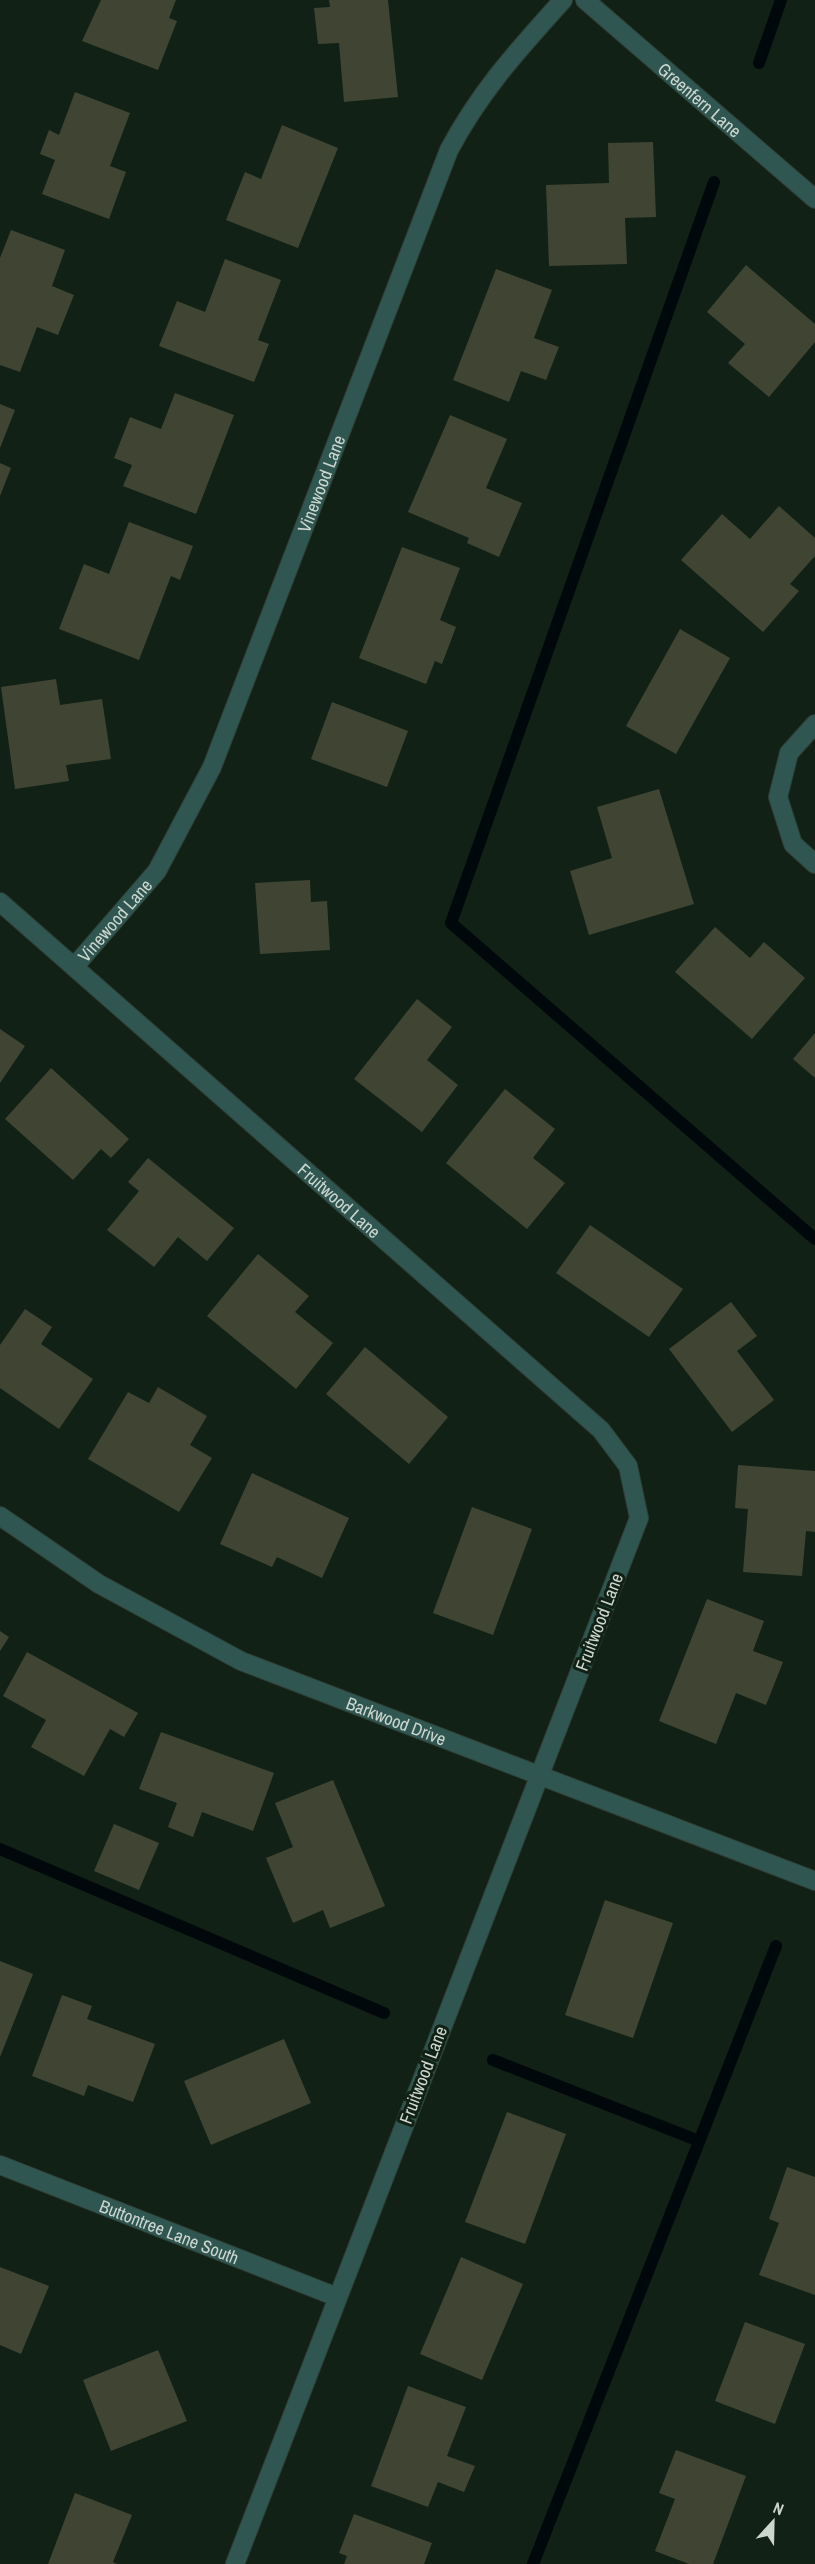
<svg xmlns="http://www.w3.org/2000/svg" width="815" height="2564" viewBox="0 0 815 2564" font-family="'Archivo Narrow',sans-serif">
	<rect width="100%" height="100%" fill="#112116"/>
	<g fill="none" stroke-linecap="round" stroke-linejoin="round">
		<!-- stream -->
		<path stroke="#01080c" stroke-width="12" d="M759 63 781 0
			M714 182 451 923 815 1239
			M0 1849 384 2013
			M493 2060 699 2141
			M533 2564 776 1946"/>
	</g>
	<!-- building -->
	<path fill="#404533" d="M101 0H176L169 18 177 21 158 70 82 41Z
		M329 0H388L398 97 344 102 339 43 318 44 314 8 330 7Z
		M75 92 130 113 110 166 126 172 109 219 42 194 55 160 40 154 49 130 59 135Z
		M282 125 338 148 298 248 226 220 245 172 261 179Z
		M653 142 656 217 625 218 627 264 549 266 546 185 609 183 608 143Z
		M11 230 65 250 52 286 74 295 58 335 37 327 20 372 0 365V258Z
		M225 259 281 280 258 340 269 344 254 382 159 346 177 301 205 312Z
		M746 265 815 324V342L769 397 728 363 745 344 707 312Z
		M496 269 552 290 534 338 559 347 546 380 521 371 509 402 453 380Z
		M175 393 234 415 196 514 123 486 132 465 114 458 130 417 161 429Z
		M0 404 15 410 0 448Z
		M450 415 507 439 486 488 522 503 499 557 467 543 469 538 408 512Z
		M0 463 11 468 0 496Z
		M779 506 815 538V556L790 584 799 591 763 632 681 560 722 514 750 539Z
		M129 522 193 546 180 580 171 576 139 660 59 629 84 564 109 574Z
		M402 547 460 568 440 620 456 627 442 664 435 661 426 684 359 658Z
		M680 629 730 658 676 754 626 726Z
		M56 679 60 705 102 699 111 759 66 765 69 781 15 789 1 687Z
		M332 702 408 731 387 787 311 759Z
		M659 789 694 904 589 935 570 871 612 858 597 807Z
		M310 880 311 902 327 901 330 950 260 954 255 883Z
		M715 927 750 958 764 942 805 978 752 1039 675 972Z
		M417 999 452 1027 427 1060 458 1085 422 1132 354 1079Z
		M0 1029 25 1046 0 1083Z
		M815 1033V1078L793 1059Z
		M51 1068 129 1139 111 1158 101 1149 73 1180 5 1119Z
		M505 1089 555 1129 533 1158 565 1183 527 1229 446 1163Z
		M148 1158 234 1228 207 1261 178 1237 154 1267 107 1230 139 1191 128 1182Z
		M590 1225 683 1289 649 1337 556 1273Z
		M258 1254 309 1296 295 1312 333 1343 296 1389 207 1316Z
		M731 1302 757 1336 737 1351 774 1400 732 1432 669 1349Z
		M25 1309 52 1327 41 1344 93 1379 59 1429 0 1388V1345Z
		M365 1347 448 1417 409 1464 326 1394Z
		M158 1387 207 1416 190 1445 212 1458 179 1512 88 1459 128 1392 149 1403Z
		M738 1465 815 1471V1532L806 1531 802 1576 743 1572 748 1509 735 1508Z
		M252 1473 349 1518 322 1578 277 1557 272 1567 220 1544Z
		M472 1507 532 1529 493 1635 433 1613Z
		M707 1599 764 1621 753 1651 783 1662 766 1705 736 1693 716 1744 659 1721Z
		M0 1631 9 1637 0 1651Z
		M27 1652 138 1713 124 1737 110 1729 84 1776 31 1747 46 1720 3 1696Z
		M161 1732 274 1773 253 1831 202 1812 193 1837 168 1827 177 1803 139 1789Z
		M333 1780 385 1906 330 1928 323 1910 293 1923 266 1858 293 1847 275 1803Z
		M114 1824 159 1843 139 1890 94 1871Z
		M605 1900 673 1923 633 2038 565 2015Z
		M0 1961 33 1974 0 2057Z
		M62 1995 92 2006 87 2019 155 2044 133 2102 88 2085 84 2096 32 2076Z
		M284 2039 311 2103 211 2145 184 2081Z
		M507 2112 566 2134 525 2244 465 2222Z
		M787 2167 815 2177V2295L759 2275 779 2223 769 2219Z
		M461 2257 523 2284 482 2380 420 2354Z
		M0 2267 49 2286 21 2354 0 2345Z
		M745 2322 805 2344 775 2424 715 2401Z
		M158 2350 187 2421 111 2451 83 2380Z
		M408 2386 466 2407 447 2456 475 2466 464 2492 438 2482 428 2507 371 2486Z
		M676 2450 746 2476 713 2564H689L655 2551 675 2499 659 2493Z
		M75 2493 132 2515 113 2562 117 2564H48Z
		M354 2514 432 2543 424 2564H344L347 2556 339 2553Z"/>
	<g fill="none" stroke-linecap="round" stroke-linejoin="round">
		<defs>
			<g id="street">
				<path id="s1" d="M585 0 815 199"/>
				<path d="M815 724 789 753 778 797 793 844 815 864"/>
				<path id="s2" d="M0 902 601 1430 628 1466 639 1518 235 2564"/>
				<path id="s3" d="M74 967 157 871 212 767 449 150C481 90 518 50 563 0"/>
				<path id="s4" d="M0 1516 99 1584 241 1661 815 1881"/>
				<path id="s5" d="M0 2165 337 2297"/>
			</g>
		</defs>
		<!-- street casing -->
		<use href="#street" stroke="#2f3e34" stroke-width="20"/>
		<!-- street -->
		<use href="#street" stroke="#2f5651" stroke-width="18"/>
	</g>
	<g text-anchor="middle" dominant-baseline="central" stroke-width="6" stroke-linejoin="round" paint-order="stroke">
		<!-- street labels -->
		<g font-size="18" fill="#ccd6cf" stroke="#112116">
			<text stroke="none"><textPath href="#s1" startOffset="152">Greenfern Lane</textPath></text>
			<text stroke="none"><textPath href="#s3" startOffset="548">Vinewood Lane</textPath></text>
			<text stroke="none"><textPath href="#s3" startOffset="62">Vinewood Lane</textPath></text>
			<text stroke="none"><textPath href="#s2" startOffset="452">Fruitwood Lane</textPath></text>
			<text transform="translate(599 1622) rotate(-69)">Fruitwood Lane</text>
			<text stroke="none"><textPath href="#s4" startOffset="448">Barkwood Drive</textPath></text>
			<text transform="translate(423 2075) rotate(-69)">Fruitwood Lane</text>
			<text stroke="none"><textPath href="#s5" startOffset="182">Buttontree Lane South</textPath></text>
		</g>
	</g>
	<!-- north arrow -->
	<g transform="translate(773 2522) rotate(22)" stroke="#112116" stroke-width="4.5" paint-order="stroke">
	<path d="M0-4.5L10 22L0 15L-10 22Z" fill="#ccd6cf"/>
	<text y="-9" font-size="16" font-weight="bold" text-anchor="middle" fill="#ccd6cf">N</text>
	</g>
</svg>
